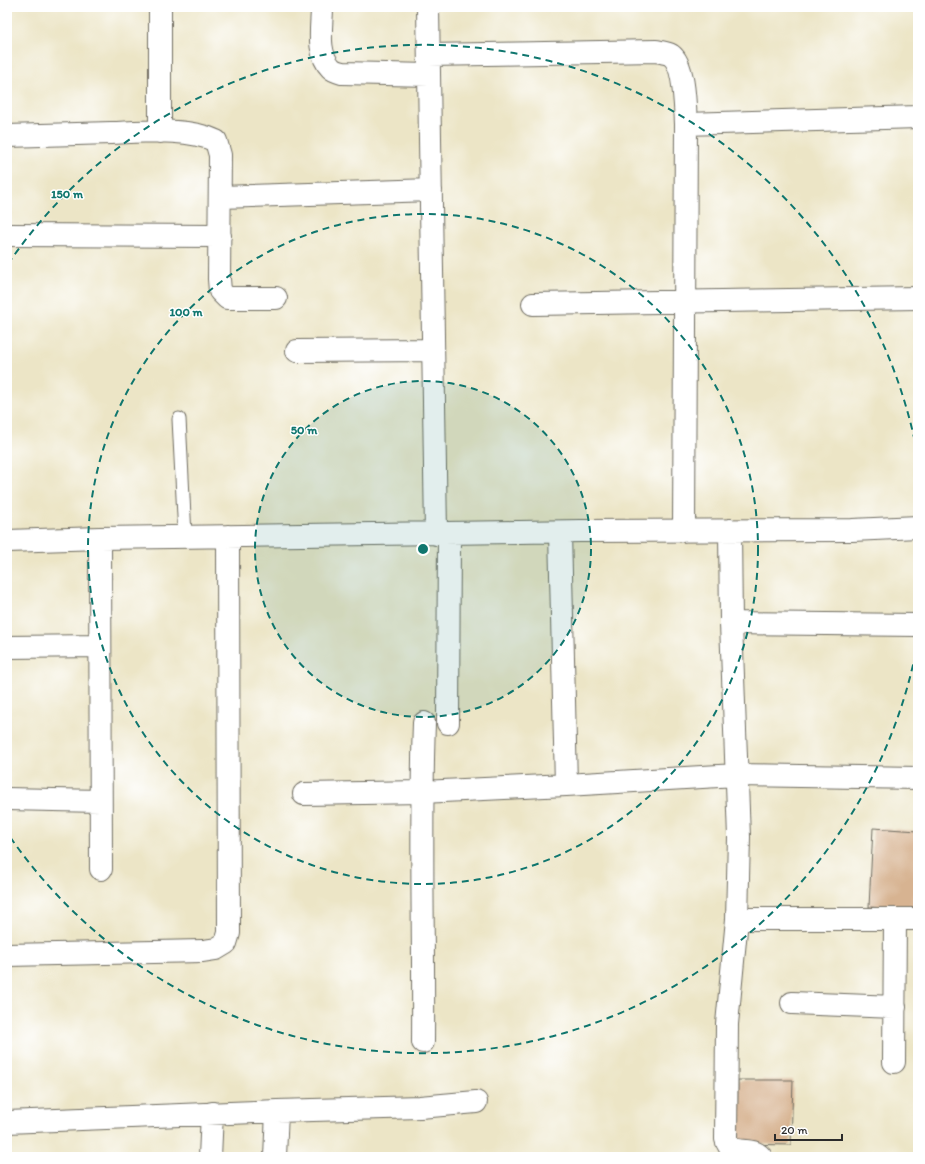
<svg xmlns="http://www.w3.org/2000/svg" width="925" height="1164" viewBox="0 0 925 1164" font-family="Itim,sans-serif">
	<rect width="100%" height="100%" fill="#fff"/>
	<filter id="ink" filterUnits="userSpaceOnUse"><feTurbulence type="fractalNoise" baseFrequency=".025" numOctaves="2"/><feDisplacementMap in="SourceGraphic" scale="8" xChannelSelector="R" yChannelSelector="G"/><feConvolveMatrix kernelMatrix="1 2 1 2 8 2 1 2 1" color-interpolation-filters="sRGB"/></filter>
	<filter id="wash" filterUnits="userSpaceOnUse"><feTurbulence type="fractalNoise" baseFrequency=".012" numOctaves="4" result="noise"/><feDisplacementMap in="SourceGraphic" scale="16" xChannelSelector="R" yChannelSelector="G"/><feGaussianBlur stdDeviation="0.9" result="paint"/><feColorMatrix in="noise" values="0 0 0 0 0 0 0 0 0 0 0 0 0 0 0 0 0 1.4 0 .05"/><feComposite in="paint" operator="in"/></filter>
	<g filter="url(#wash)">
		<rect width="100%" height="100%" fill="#ece5c6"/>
		<g id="blocks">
			<!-- building -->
			<path fill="#d7b391" d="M873 828 918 831V910L869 907Z
				M738 1080H793L791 1145 737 1144Z"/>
		</g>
	</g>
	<g filter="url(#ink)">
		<use href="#blocks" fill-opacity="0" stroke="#6f6c61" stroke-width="1"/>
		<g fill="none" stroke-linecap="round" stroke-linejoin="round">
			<defs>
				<path id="service" d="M179 419 185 536"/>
				<path id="minor" d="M322 7C322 26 316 53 331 68 333 70 338 72 342 73L429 75
					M428 7 436 534
					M429 55 656 51C660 52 667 53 671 55 685 65 685 108 686 124L684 531
					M686 124 918 117
					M160 132V7
					M7 136C42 135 76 134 111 133 141 132 188 127 216 141L220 155 219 279 220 291 227 298H276
					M220 197 431 190
					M7 235 220 236
					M533 304 918 298
					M297 351 433 350
					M730 530 731 623 739 837 737 919 727 1024 726 1139C730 1158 751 1145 761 1157
					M560 532 566 785
					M100 538 101 869
					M7 541 100 538 581 531 852 530 918 527
					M731 623 918 625
					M7 647 100 646
					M448 723 449 534
					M304 794 422 792 566 785 736 775 918 778
					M7 799 100 801
					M737 919H918
					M7 955 203 951 216 949 226 943 229 933 228 536
					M792 1003 895 1007
					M423 1042C424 936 420 829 424 723
					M894 1062 895 919
					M7 1122 277 1111 420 1107 476 1102
					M210 1157 212 1113
					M275 1157 277 1111"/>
			</defs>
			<!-- service casing -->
			<use href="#service" stroke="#6f6c61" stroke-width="15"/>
			<!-- minor casing -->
			<use href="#minor" stroke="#6f6c61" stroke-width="24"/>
			<!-- service -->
			<use href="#service" stroke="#fff" stroke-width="13"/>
			<!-- minor -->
			<use href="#minor" stroke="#fff" stroke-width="22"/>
		</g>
	</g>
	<!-- distance rings -->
	<circle cx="423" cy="549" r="168" fill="#0f766e" fill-opacity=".12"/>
	<g fill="none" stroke="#0f766e" stroke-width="2" stroke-dasharray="7 5">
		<circle cx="423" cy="549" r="168"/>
		<circle cx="423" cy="549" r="335"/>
		<path d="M918 641A503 503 0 0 1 8 834M8 264A503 503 0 0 1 918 457"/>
	</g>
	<circle cx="423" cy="549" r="6" fill="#0f766e" stroke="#fff" stroke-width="2"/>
	<g font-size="12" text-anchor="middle" font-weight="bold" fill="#0f766e" stroke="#fff" stroke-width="3" stroke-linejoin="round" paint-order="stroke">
		<text x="67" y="198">150 m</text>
		<text x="186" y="316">100 m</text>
		<text x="304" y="434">50 m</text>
	</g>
	<!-- margin -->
	<rect width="925" height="1164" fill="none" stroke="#fff" stroke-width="24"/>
	<!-- scale -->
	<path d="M775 1134v6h67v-6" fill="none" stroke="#2b2b2b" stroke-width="2"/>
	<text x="781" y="1134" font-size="12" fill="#2b2b2b" stroke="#ffffff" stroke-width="3" paint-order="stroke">20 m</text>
</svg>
